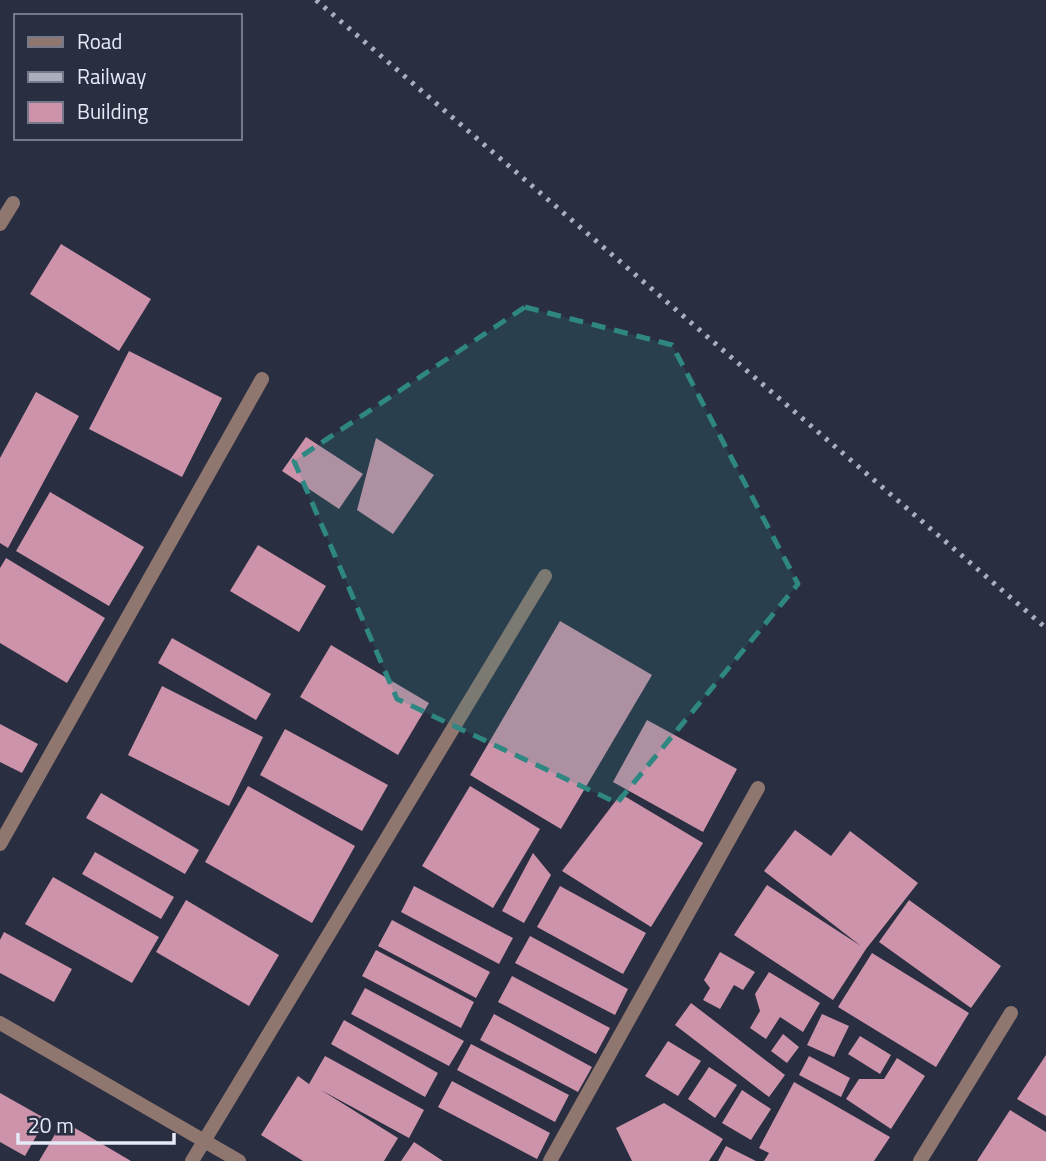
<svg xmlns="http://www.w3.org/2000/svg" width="1046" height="1161" viewBox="0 0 1046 1161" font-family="'Titillium Web',sans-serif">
	<rect width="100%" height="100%" fill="#2a2e41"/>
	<!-- building -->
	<path fill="#cd93aa" d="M61 244 151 299 119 351 30 294Z
		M129 351 222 398 182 477 89 429Z
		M36 392 79 416 8 548 0 543V458Z
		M306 437 363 474 339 509 282 471Z
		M376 438 434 475 393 534 357 510Z
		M50 492 144 547 109 606 16 551Z
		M258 545 326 586 299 632 230 591Z
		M6 558 105 618 67 683 0 643V568Z
		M560 621 652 675 561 829 470 775Z
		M172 638 271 694 256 720 158 663Z
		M331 645 429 703 398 755 300 697Z
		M162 686 263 737 229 806 128 755Z
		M647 720 737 769 703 832 613 782Z
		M0 724 38 744 22 773 0 762Z
		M285 729 388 785 362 831 260 775Z
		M248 786 355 846 312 923 205 862Z
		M470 786 540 829 493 908 422 866Z
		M101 793 199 850 185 874 86 818Z
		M621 794 703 843 651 927 562 871Z
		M795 830 831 856 850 831 918 883 866 949 833 1000 734 935 767 885 861 946 764 871Z
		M95 852 174 897 161 919 82 874Z
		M533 853 551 875 524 923 502 911Z
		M53 877 159 937 132 983 25 924Z
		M414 886 513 938 499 964 401 912Z
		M560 886 646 933 623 974 537 927Z
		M186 900 279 955 249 1006 156 952Z
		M909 900 1001 966 971 1008 879 942Z
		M392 920 490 972 476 998 378 946Z
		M4 932 72 969 54 1002 0 973V940Z
		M530 936 628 989 615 1015 515 963Z
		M376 950 474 1002 461 1028 362 976Z
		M720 952 755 972 743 990 734 985 720 1009 703 1000 710 988 704 980Z
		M872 953 969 1013 936 1067 838 1007Z
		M769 972 820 1003 803 1032 780 1017 766 1039 750 1028 760 1011 755 994Z
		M512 976 610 1028 596 1054 498 1002Z
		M365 988 464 1041 449 1066 351 1014Z
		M691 1003 785 1075 769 1097 675 1025Z
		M494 1014 592 1067 578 1092 480 1040Z
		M822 1014 849 1026 834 1057 807 1045Z
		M344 1020 438 1073 425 1097 331 1044Z
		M783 1034 799 1047 787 1063 771 1051Z
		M860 1036 891 1055 880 1074 848 1054Z
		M668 1041 701 1061 678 1096 645 1076Z
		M471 1044 569 1095 555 1122 457 1070Z
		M1046 1055V1116L1017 1099Z
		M325 1056 424 1110 409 1138 321 1090 398 1138 384 1161H303L261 1135 298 1076 309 1084Z
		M809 1056 850 1078 841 1097 799 1075Z
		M897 1058 925 1076 891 1129 846 1099 859 1079H884Z
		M709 1067 737 1085 715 1118 688 1099Z
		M452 1081 550 1133 537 1159 438 1107Z
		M794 1082 890 1137 874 1161H764L769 1153 759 1148Z
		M742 1090 771 1109 751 1140 722 1123Z
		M0 1093 46 1119 25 1156 0 1142Z
		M664 1103 723 1139 709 1161H632L616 1128Z
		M1010 1110 1046 1132V1161H977Z
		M63 1121 131 1161H39Z
		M414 1142 443 1161H401Z
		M726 1146 756 1161H718Z"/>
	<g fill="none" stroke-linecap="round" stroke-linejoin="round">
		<!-- street -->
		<path stroke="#8f766f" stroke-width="14" d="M0 224 13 203
			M0 844 262 379
			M0 1023 239 1161
			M192 1161 545 576
			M550 1161 758 788
			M920 1161 1011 1013"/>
		<!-- rail -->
		<path stroke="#abaebd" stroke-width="5" stroke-dasharray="3.5 7" stroke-linecap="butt" d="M316 0 1046 628"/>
	</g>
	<!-- marked area -->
	<path fill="#2f8782" fill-opacity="0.2" stroke="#2f8782" stroke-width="5" stroke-dasharray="14 9" stroke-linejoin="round" d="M525 307 672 345 798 584 617 803 397 699 294 461Z"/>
	<!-- legend -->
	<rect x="14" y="14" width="228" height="126" fill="#2a2e41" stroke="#757989" stroke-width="2"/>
	<rect x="28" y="37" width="35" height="10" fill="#8f766f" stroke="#757989" stroke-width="2"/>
	<text x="77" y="49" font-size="21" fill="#e6e9f6">Road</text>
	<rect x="28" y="72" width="35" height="10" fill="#abaebd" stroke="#757989" stroke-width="2"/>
	<text x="77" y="84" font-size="21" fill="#e6e9f6">Railway</text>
	<rect x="28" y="102" width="35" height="21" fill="#cd93aa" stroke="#757989" stroke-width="2"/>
	<text x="77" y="119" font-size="21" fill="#e6e9f6">Building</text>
	<!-- scale -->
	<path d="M18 1133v10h156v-10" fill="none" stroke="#e6e9f6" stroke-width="3.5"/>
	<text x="28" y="1133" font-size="21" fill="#e6e9f6" stroke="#2a2e41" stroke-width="5" paint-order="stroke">20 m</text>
</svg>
